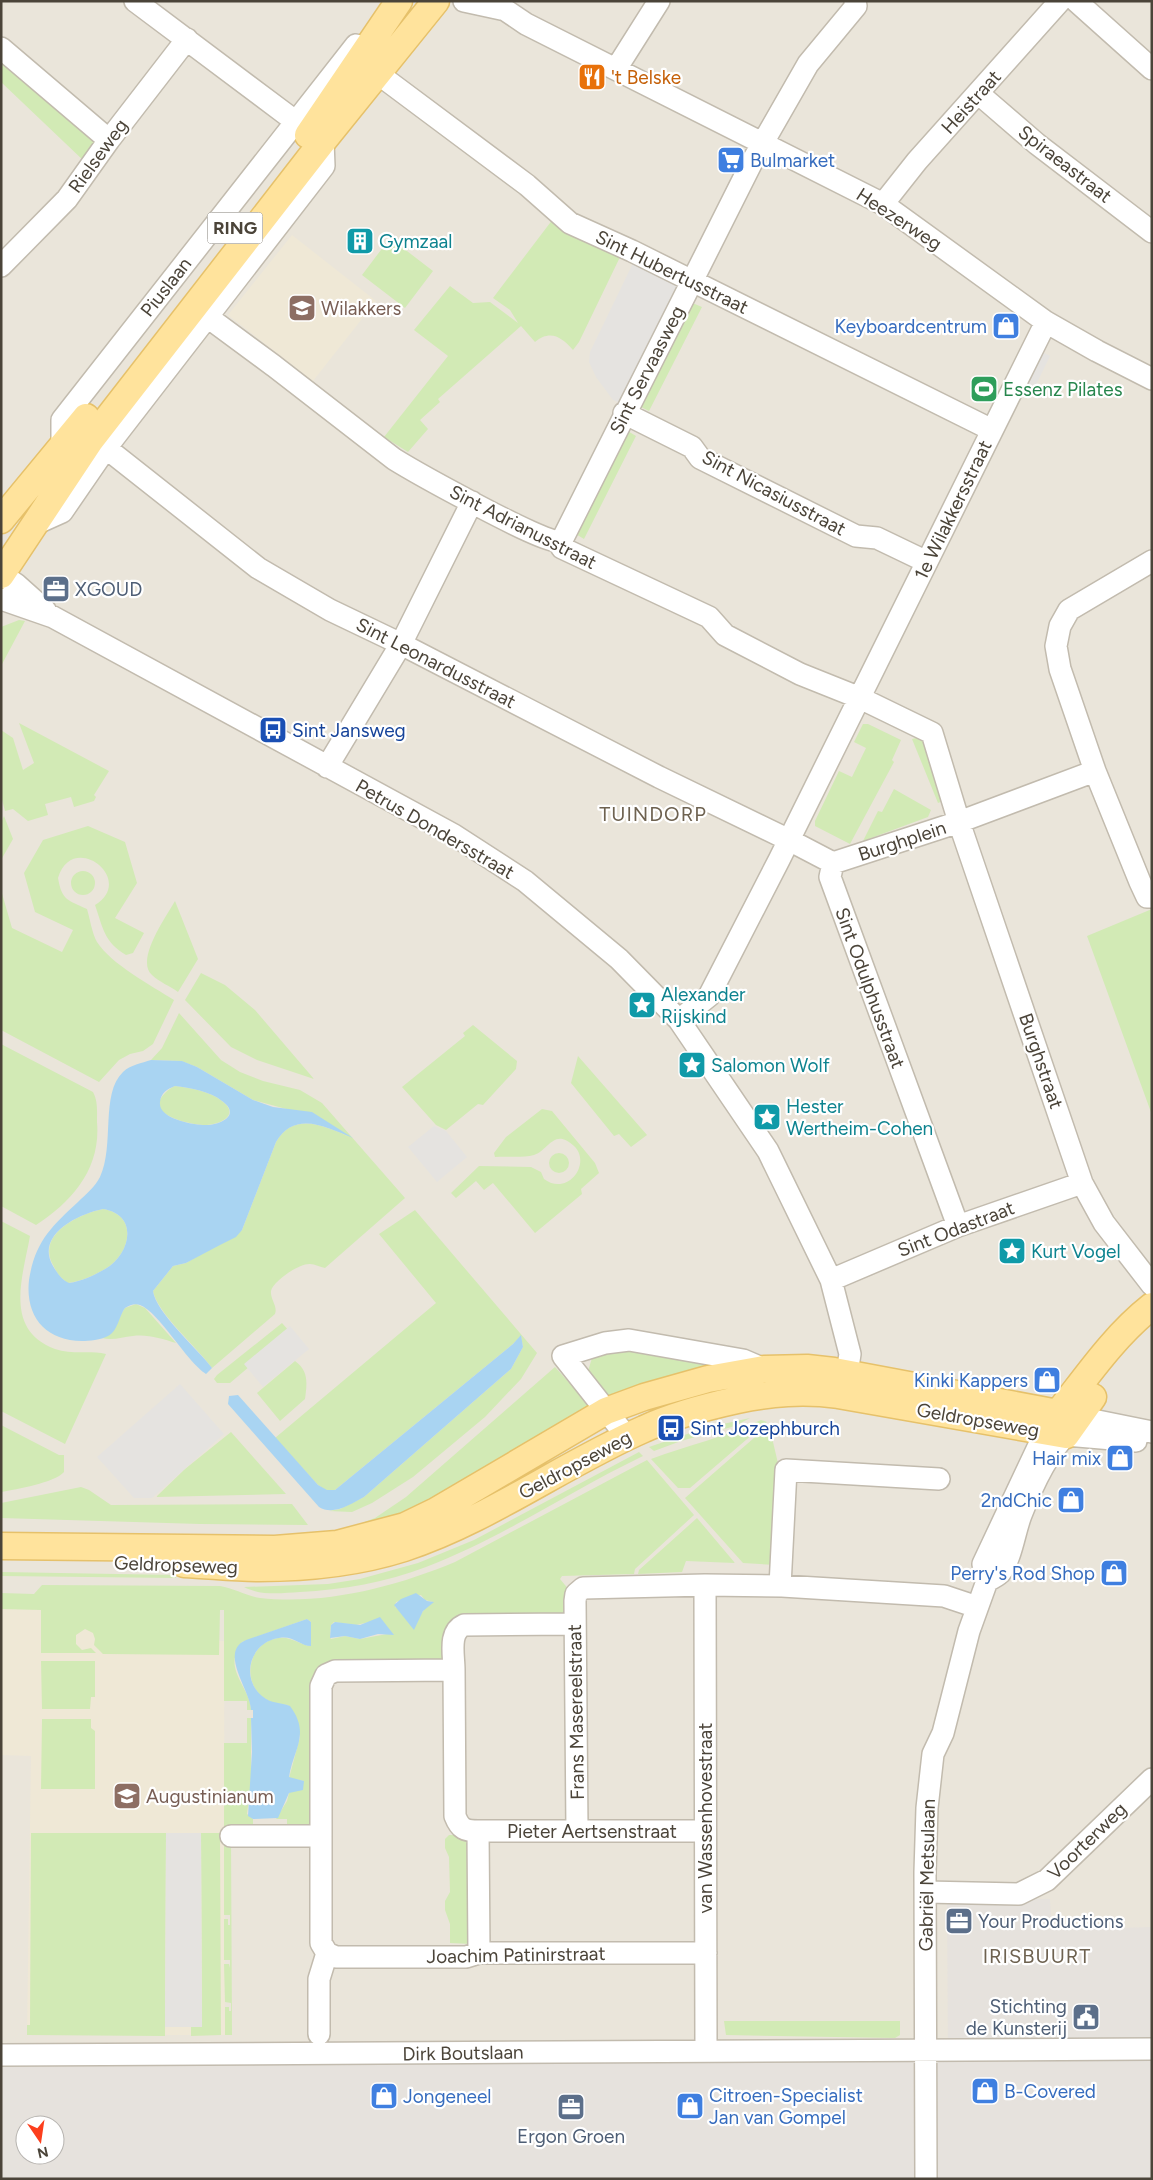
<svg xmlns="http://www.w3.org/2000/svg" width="1153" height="2180" viewBox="0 0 1153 2180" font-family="Figtree,sans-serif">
	<rect width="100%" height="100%" fill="#f6f3ec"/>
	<!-- residential -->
	<path fill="#eae5da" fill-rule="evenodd" d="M1 1H1152V2179H1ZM25 2125H55V2155H25Z"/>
	<!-- industrial -->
	<path fill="#e6e2dd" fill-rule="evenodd" d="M947 1898 1050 1899 1052 1930 1152 1927V2179H1V2013L2 2047 948 2061ZM25 2125H55V2155H25Z"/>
	<!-- education -->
	<path fill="#efe8d6" d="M292 235 376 301 313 381 228 315Z
		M1 1608H68L109 1639 224 1641 225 2035H27L31 1756 1 1755Z"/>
	<!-- green -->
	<path fill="#d2eab5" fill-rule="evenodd" d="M1 57 101 143 85 162 1 82Z
		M553 219 621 255 579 342 573 350C562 337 550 329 535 342L521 326 438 399 440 402 420 420 428 429 408 452 384 437 448 356 414 330 450 286 473 303 490 302 518 323 510 310 493 298Z
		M390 238 433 271 405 308 362 275Z
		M690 302 702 307 649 411 639 406Z
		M626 430 636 436 584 539 574 533Z
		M19 620 25 621 1 666V627Z
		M19 723 109 771 94 795 96 797 94 801 74 807 71 797 45 804 48 815 28 821 13 809 5 811 1 796V730L13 738 23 770 34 763Z
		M863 724H868L901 740 892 760 894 762 850 844 815 826V821L839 771 852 777 866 748 854 742Z
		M928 735 948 799 938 803 912 739Z
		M894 789 931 810 928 817 863 841 878 811 882 812Z
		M4 816 13 839 1 860V823Z
		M88 826 125 842 137 883 115 918 144 933 133 953 126 955C104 942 103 928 95 905 137 879 72 830 58 878 62 901 68 900 87 909 90 919 92 933 97 942 111 964 152 986 174 1000L153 1044 143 1051 130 1054 119 1060 99 1082 1 1030V890L12 928 62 952 73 930 35 912 24 873 43 840Z
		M71 883a12 12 0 1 1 24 0a12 12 0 1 1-24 0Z
		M175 901 198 959 178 992C170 986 159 982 152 975 135 960 166 917 175 901Z
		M1152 909V1115L1087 936Z
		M201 973 225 985 255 1010 314 1079 257 1060 231 1047 185 1000Z
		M179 1013 221 1060 240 1072 263 1081 300 1090 322 1103 405 1198 325 1268C320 1267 315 1264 310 1264 300 1263 273 1281 271 1291 270 1299 278 1306 275 1314L212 1368C197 1347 157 1313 153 1291L173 1266 186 1263 242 1230 276 1142C294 1111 324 1126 350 1137L290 1110 253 1100 197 1067 181 1061 151 1060 162 1048Z
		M473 1025 517 1061 516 1069 483 1105 478 1104 446 1130 436 1125 402 1087 465 1036 463 1033Z
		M1 1044 93 1092C98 1101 97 1111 97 1122 101 1168 73 1201 36 1225L1 1206Z
		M578 1056 647 1135 631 1147 619 1134 614 1136 571 1083Z
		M175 1086C190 1088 210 1091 222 1101 242 1116 217 1126 203 1125 191 1124 172 1120 163 1112 152 1103 167 1089 175 1086Z
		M542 1109 552 1111 595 1163 599 1173 581 1189 582 1194 535 1233 493 1183 484 1190 476 1181 456 1198 451 1193 479 1166 531 1167 541 1172 544 1179C568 1197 592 1163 574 1146 554 1127 548 1151 534 1155 523 1158 507 1156 495 1157L494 1153 506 1137Z
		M549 1163a10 10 0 1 1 20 0a10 10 0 1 1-20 0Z
		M103 1209C140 1215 130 1255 105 1269 93 1276 82 1281 68 1283 60 1278 57 1273 53 1265 36 1234 79 1214 103 1209Z
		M415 1210 537 1353 521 1379 485 1417 413 1477 372 1503 352 1512 329 1511 340 1509 364 1497 511 1369 523 1347 521 1336 513 1344 335 1490 327 1491 318 1485 275 1438 436 1303 379 1234Z
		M1 1221 30 1236C23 1276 3 1330 55 1349 72 1355 90 1350 106 1354L65 1444 1 1411Z
		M136 1304 145 1308 176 1343C162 1339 148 1334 133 1336 122 1337 113 1341 102 1338 117 1333 117 1319 125 1308Z
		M282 1323 290 1332 230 1383H217L214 1379 217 1375Z
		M625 1351H639L737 1364 612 1401 588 1371 592 1358 597 1354Z
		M295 1361C309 1371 307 1383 305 1399L280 1421 257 1393Z
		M555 1367 589 1405 425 1507 354 1526 375 1518 406 1497Z
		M750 1418 735 1426 681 1441 654 1451 649 1447 705 1428Z
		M761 1420 767 1422 690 1488H678L651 1459C688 1445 726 1437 761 1420Z
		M1 1425 59 1455H64V1472C54 1483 17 1489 1 1492Z
		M769 1425 781 1476 776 1565 743 1563 685 1498Z
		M231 1432 286 1494 156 1497 185 1469Z
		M639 1452 643 1456C570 1491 502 1538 426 1567 387 1582 342 1590 300 1592 282 1593 261 1596 244 1587L328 1584 360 1579 418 1563 474 1540Z
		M647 1460 694 1515 635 1569 634 1574 562 1576 560 1579 570 1591 567 1615 465 1619 445 1661 335 1665 315 1825 287 1832V1819H276L287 1801 289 1793 304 1781 289 1778 300 1737 288 1705C281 1704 275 1704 269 1701 240 1687 246 1643 278 1638 292 1636 299 1645 311 1646V1622L307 1619 242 1642C240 1646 237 1652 235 1657 231 1675 251 1692 251 1710H247V1701H224V1610H220L219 1655 103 1654 94 1645 95 1639 93 1633 85 1629 76 1635V1644L82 1650 91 1648 96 1653H41V1610L1 1609V1593L34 1594 42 1585 220 1586C234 1588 246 1596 260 1598 325 1605 395 1587 455 1562ZM421 1595 425 1600 433 1602 425 1608 418 1619 395 1607 396 1602ZM374 1621 387 1634 360 1639 345 1636 331 1639 330 1637 331 1625 334 1622 356 1625Z
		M81 1487 89 1490 111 1505 292 1504 308 1525 200 1524 1 1518V1503Z
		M697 1518 735 1563 686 1561 682 1572 638 1574 639 1570Z
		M1 1572 176 1575V1578L1 1576Z
		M41 1661H95V1697H91L90 1709H42Z
		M247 1718H251V1782L247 1814 253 1819V1832L224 1835V1743H247Z
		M42 1719H91V1728L95 1731V1789H41Z
		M31 1833H166L165 2036 27 2035V2025H30Z
		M201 1833H220L221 2035 191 2036V2027L202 2026Z
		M449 1835H462L468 1839 472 1944 450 1943V1924L445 1910V1901L450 1892 449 1857 445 1848V1839Z
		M224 1837H231L232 2035H225V2007H229V2011H231V2003L225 2002 224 1964H229L230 1968V1960H224V1919H228V1925H230V1915H224Z
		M724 2021H900V2035L895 2038 726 2035Z"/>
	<!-- parking -->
	<path fill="#e5e3e0" d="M635 259 680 286 623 404 613 400 596 377 589 362 590 352Z
		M1040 351 1050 356 1030 397 1021 392Z
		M434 1126 446 1131 467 1157 437 1182 408 1147Z
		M290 1326 309 1349 263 1387 244 1364Z
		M180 1384 224 1434 152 1498H134L97 1457Z
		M166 1833H201L202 2027H165Z"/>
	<!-- water -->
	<path fill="#a9d4f2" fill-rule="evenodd" d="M151 1060 182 1061 197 1067 253 1100 273 1107 312 1112 353 1138C326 1127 295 1110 276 1142L242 1230 236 1237 220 1245 186 1263 173 1266 153 1291C156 1313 197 1348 212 1368L206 1374C186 1361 159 1312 140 1305 135 1303 130 1305 125 1308 119 1316 118 1331 108 1336 101 1340 89 1341 82 1341 45 1341 25 1316 29 1280 35 1242 51 1227 78 1202 86 1194 95 1187 100 1177 115 1145 100 1094 123 1072 130 1065 142 1063 151 1060ZM175 1086C190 1088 210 1091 222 1101 243 1116 217 1126 203 1125 190 1124 158 1118 160 1102 161 1093 167 1089 175 1086ZM103 1209C140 1215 130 1255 105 1269 93 1276 82 1281 69 1283 61 1279 58 1274 53 1266 35 1235 78 1214 103 1209Z
		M521 1335 523 1347 511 1369 364 1497C351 1504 333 1516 319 1507L228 1404 229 1396 238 1395 318 1485 327 1490H335L513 1344Z
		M416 1593 427 1601 434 1602 423 1611 414 1630 394 1605 401 1599Z
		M380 1617 394 1635 378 1634 360 1639 345 1636 330 1638 331 1625 335 1622 360 1625Z
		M307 1619 311 1622V1646C300 1646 293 1635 279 1638 250 1642 240 1678 262 1696 271 1704 281 1702 290 1706 311 1734 293 1750 289 1777L304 1781 303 1790 289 1793 278 1818 253 1819 248 1816 252 1752 251 1718H253V1710H251C251 1691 218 1652 246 1640Z"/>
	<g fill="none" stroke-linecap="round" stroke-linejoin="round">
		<defs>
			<path id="minor" d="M135 1 295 121
				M464 1 501 9
				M492 1 526 24 883 204 1046 322 1097 351 1152 379
				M1076 1 1152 69
				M1 48 109 140
				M616 69 659 1
				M377 73 527 185 570 223 632 251 992 430
				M979 94 1037 144 1152 232
				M883 204 917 161 1060 1
				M1 266 67 199 109 140 187 39
				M209 318 274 366 394 459C415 472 544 544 558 541
				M624 413 692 447 700 458 856 536 877 538 927 562
				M62 448V420L356 45
				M106 448 258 568 330 610 401 644 659 777 789 840 833 863 959 822 1095 771
				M33 525 62 512 106 448 324 166 323 141
				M558 541 562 548 709 617 725 635 800 674 860 698 932 733 959 822 1082 1183 1104 1223 1152 1285
				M558 541 563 538 753 160 808 64 856 6 855 1
				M1152 561 1069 610 1060 626 1056 646 1060 669 1095 771 1140 882 1147 897H1152
				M1 574 17 585 45 610
				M1 599 53 617 454 835 525 881 619 959 679 1020 768 1151 831 1280 850 1354 847 1373 841 1387
				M327 767 401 644 472 502
				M833 863 830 877 958 1226
				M679 1020 709 996 779 860 1046 322
				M831 1280 958 1226 1082 1183
				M627 1437 563 1356 605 1343 629 1340 743 1360 764 1369
				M987 1581C991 1579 997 1576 1000 1573 1012 1557 1014 1533 1021 1515 1031 1489 1047 1454 1066 1435L1136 1441
				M705 1585 706 2051
				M780 1586 786 1470 939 1479
				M454 1670 455 1816C460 1829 465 1831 478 1831L479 1953
				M577 1830 575 1601 576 1594 583 1588 705 1585 782 1586 944 1596 977 1607
				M478 1831H705
				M231 1836H321
				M926 1892 1019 1894 1047 1880 1152 1779
				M327 1953 336 1957H466L479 1953H706
				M319 2034V1979L327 1953 321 1943V1686L326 1675 335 1671 454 1670C454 1655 448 1632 464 1625L574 1624
				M1 2055 1152 2049
				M926 2179 925 1872 927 1808 933 1754 943 1733 969 1631 987 1581 983 1564 1040 1443 1058 1413 1152 1432"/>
			<path id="major" d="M308 135 399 1
				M1 520 86 417
				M1 575 90 441 323 141 436 1
				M1 1546 275 1549 337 1544 405 1526 436 1511 606 1411 644 1397 708 1379 764 1369 807 1368 834 1371 1058 1413C1087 1376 1114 1336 1152 1306
				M184 1564C209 1565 234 1568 259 1568 308 1568 357 1563 404 1548 489 1520 562 1465 644 1429 674 1415 705 1407 737 1400 772 1393 803 1390 838 1395L1066 1435 1093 1397"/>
		</defs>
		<!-- minor casing -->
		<use href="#minor" stroke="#c2bbae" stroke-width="24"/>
		<!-- major casing -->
		<use href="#major" stroke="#e6c16a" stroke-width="29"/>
		<!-- minor -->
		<use href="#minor" stroke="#fff" stroke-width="21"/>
		<!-- major -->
		<use href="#major" stroke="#ffe39c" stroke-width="26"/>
	</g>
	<!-- icons -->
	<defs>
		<symbol id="restaurant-square" viewBox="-11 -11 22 22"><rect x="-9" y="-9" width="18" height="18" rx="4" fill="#e8710a" stroke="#fff"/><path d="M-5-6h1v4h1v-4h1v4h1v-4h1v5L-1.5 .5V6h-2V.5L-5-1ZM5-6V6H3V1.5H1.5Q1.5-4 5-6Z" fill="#fff"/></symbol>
		<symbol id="supermarket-square" viewBox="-11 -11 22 22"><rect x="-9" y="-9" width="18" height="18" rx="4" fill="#3f7fe0" stroke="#fff"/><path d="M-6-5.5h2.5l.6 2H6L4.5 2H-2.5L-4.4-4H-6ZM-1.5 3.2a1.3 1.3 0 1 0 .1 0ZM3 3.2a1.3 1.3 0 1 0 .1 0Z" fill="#fff"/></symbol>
		<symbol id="building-square" viewBox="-11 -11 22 22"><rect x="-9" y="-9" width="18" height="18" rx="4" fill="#0f9aa8" stroke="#fff"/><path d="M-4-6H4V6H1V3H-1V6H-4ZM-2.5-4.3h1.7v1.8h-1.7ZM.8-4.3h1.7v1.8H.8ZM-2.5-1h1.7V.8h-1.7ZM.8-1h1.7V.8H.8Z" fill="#fff"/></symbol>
		<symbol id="school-square" viewBox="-11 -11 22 22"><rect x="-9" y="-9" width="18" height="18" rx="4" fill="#8d6e63" stroke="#fff"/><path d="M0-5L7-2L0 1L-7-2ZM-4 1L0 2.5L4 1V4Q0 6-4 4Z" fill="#fff"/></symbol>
		<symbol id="shop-square" viewBox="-11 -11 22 22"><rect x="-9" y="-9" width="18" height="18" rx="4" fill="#3f7fe0" stroke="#fff"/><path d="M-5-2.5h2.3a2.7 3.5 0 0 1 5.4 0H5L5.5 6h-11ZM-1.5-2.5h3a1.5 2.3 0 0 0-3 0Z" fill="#fff"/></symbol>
		<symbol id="stadium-square" viewBox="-11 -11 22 22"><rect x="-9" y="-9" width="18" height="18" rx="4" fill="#2e9e5b" stroke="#fff"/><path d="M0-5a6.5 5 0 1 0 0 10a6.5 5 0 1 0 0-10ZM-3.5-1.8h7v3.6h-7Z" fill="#fff"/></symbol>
		<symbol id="office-square" viewBox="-11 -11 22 22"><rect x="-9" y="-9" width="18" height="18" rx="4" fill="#5c6f8a" stroke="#fff"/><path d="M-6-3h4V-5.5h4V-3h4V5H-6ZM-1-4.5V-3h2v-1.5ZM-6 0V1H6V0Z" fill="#fff"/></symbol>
		<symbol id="bus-square" viewBox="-11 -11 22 22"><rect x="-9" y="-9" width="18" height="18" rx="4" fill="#1a4fb4" stroke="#fff"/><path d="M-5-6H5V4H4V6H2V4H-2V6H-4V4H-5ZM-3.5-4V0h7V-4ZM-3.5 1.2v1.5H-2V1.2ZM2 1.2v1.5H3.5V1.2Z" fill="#fff"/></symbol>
		<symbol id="sight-square" viewBox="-11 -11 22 22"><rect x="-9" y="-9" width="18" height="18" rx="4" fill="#0f9aa8" stroke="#fff"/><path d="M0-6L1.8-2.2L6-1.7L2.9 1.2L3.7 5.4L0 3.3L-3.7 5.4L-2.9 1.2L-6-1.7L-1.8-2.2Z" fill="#fff"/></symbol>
		<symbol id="civic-square" viewBox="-11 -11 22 22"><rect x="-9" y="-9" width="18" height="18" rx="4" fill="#5c6f8a" stroke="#fff"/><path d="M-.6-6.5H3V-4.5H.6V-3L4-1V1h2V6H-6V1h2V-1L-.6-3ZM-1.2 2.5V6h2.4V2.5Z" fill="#fff"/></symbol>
	</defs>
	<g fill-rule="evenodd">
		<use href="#restaurant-square" x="576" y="61" width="32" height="32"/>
		<use href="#supermarket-square" x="715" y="144" width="32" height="32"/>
		<use href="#building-square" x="344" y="225" width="32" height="32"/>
		<use href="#school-square" x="286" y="292" width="32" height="32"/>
		<use href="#shop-square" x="990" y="310" width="32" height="32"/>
		<use href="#stadium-square" x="968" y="373" width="32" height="32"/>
		<use href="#office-square" x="40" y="573" width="32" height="32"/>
		<use href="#bus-square" x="257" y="714" width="32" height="32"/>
		<use href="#sight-square" x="626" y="989" width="32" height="32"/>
		<use href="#sight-square" x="676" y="1049" width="32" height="32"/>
		<use href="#sight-square" x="751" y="1101" width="32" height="32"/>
		<use href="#sight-square" x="996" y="1235" width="32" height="32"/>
		<use href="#shop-square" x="1031" y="1364" width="32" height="32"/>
		<use href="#bus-square" x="655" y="1412" width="32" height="32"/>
		<use href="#shop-square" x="1104" y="1442" width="32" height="32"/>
		<use href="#shop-square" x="1055" y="1484" width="32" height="32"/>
		<use href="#shop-square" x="1098" y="1557" width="32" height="32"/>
		<use href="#school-square" x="111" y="1780" width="32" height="32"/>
		<use href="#office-square" x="943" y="1905" width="32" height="32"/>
		<use href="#civic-square" x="1070" y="2001" width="32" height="32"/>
		<use href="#shop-square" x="969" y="2075" width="32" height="32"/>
		<use href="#shop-square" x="368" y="2080" width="32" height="32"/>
		<use href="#shop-square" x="674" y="2090" width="32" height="32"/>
		<use href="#office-square" x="555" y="2091" width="32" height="32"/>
	</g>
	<g text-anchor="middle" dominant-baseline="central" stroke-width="4.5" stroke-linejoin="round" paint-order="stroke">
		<!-- shield labels -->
		<rect fill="#fff" stroke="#817c74" stroke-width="1" x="207.5" y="212.5" width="55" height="31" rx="4"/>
		<g font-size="18" font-weight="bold" fill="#4b4439">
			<text x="235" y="228">RING</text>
		</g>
		<!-- food labels -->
		<g font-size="19" fill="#c56008" stroke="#fff" text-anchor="start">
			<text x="611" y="77">'t Belske</text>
		</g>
		<!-- street labels -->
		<g font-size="19" fill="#4b4439" stroke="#fff">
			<text transform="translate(971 102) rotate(-48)">Heistraat</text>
			<text transform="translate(98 156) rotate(-54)">Rielseweg</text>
			<text transform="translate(1065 164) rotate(38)">Spiraeastraat</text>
			<text transform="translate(899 219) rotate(33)">Heezerweg</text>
			<text transform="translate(672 272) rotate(26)">Sint Hubertusstraat</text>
			<text transform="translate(166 287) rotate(-52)">Piuslaan</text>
			<text transform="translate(647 370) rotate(-63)">Sint Servaasweg</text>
			<text transform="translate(774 493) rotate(28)">Sint Nicasiusstraat</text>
			<text transform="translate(953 510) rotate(-64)">1e Wilakkersstraat</text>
			<text transform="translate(523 527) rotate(27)">Sint Adrianusstraat</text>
			<text transform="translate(436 663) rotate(27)">Sint Leonardusstraat</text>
			<text transform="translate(435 829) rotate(30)">Petrus Dondersstraat</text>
			<text transform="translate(902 841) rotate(-18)">Burghplein</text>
			<text transform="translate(870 988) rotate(70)">Sint Odulphusstraat</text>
			<text transform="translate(1041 1061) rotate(71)">Burghstraat</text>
			<text transform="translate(956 1229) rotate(-21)">Sint Odastraat</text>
			<text transform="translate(978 1420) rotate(10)">Geldropseweg</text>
			<text transform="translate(575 1465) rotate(-28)">Geldropseweg</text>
			<text transform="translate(176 1565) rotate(2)">Geldropseweg</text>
			<text transform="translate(576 1712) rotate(-91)">Frans Masereelstraat</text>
			<text transform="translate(705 1818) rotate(-90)">van Wassenhovestraat</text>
			<text x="592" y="1831">Pieter Aertsenstraat</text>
			<text transform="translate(1087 1841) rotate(-44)">Voorterweg</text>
			<text transform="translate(927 1875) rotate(-89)">Gabriël Metsulaan</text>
			<text transform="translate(516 1955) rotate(-1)">Joachim Patinirstraat</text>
			<text transform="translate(463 2053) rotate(-1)">Dirk Boutslaan</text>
		</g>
		<!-- shop labels -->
		<g font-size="19" fill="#366cbe" stroke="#fff" text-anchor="end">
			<text x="750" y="160" text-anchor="start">Bulmarket</text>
			<text x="987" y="326">Keyboardcentrum</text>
			<text x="1028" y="1380">Kinki Kappers</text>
			<text x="1101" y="1458">Hair mix</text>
			<text x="1052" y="1500">2ndChic</text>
			<text x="1095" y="1573">Perry's Rod Shop</text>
			<text x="1004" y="2091" text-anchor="start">B-Covered</text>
			<text x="709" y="2095" text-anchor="start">Citroen-Specialist<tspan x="709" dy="22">Jan van Gompel</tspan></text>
			<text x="403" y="2096" text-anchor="start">Jongeneel</text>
		</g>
		<!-- culture labels -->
		<g font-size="19" fill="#0d838f" stroke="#fff" text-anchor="start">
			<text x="379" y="241">Gymzaal</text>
			<text x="661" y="994">Alexander<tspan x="661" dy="22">Rijskind</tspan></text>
			<text x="711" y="1065">Salomon Wolf</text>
			<text x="786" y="1106">Hester<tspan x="786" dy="22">Wertheim-Cohen</tspan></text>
			<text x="1031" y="1251">Kurt Vogel</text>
		</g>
		<!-- education labels -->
		<g font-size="19" fill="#785e54" stroke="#fff" text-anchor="start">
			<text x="321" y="308">Wilakkers</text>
			<text x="146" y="1796">Augustinianum</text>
		</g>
		<!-- leisure labels -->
		<g font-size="19" fill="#27864d" stroke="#fff" text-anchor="start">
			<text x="1003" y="389">Essenz Pilates</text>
		</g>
		<!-- service labels -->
		<g font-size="19" fill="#4e5e75" stroke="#fff" text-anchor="start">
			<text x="75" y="589">XGOUD</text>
			<text x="978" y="1921">Your Productions</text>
			<text x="1067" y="2006" text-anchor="end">Stichting<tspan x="1067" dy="22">de Kunsterij</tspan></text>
			<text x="571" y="2136" text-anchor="middle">Ergon Groen</text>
		</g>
		<!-- transit labels -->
		<g font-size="19" fill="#164399" stroke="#fff" text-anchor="start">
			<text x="292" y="730">Sint Jansweg</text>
			<text x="690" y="1428">Sint Jozephburch</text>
		</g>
		<!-- neighbourhood labels -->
		<g font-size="20" letter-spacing="1" fill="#6e6250" stroke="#fff">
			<text x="653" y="814">TUINDORP</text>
			<text x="1037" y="1956">IRISBUURT</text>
		</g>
	</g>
	<!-- border -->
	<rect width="1153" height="2180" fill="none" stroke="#4b4439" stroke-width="5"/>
	<!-- north arrow -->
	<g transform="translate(40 2140) rotate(167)"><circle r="24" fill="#ffffff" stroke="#b7b4b0"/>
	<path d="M0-4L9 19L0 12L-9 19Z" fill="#fc3f1d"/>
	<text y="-8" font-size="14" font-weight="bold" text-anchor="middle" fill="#4b4439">N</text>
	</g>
</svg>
